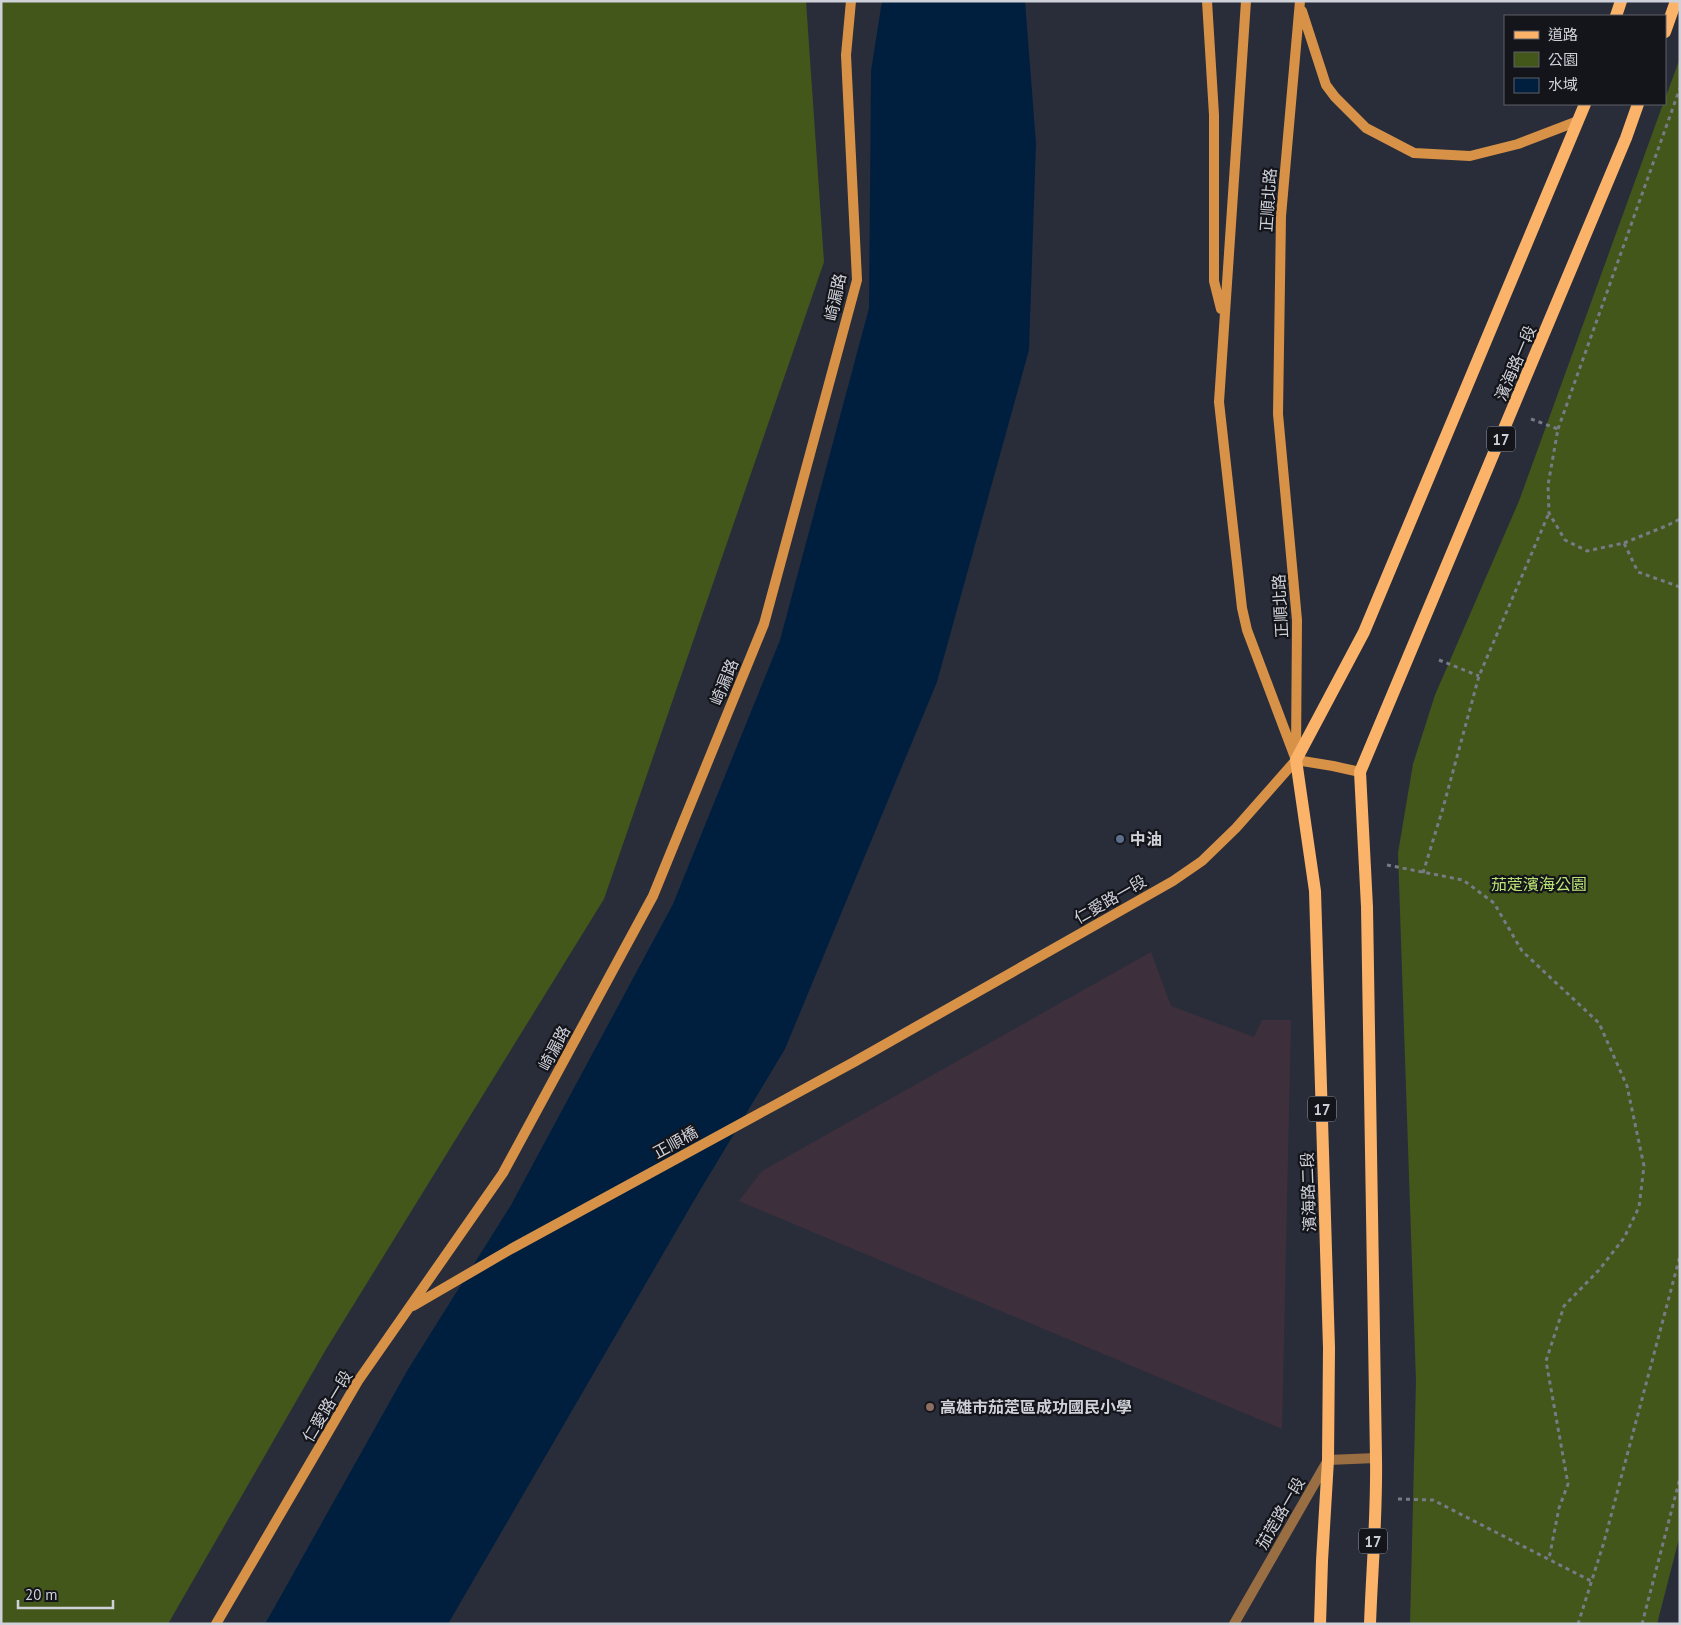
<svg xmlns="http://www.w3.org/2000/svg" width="1681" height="1625" viewBox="0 0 1681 1625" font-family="'PT Sans','Noto Sans TC',sans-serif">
	<rect width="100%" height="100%" fill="#292d39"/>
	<!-- industrial -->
	<path fill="#3e2f3c" d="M1151 952 1171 1006 1254 1037 1262 1020H1291L1282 1429 739 1201 762 1171Z"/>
	<!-- green -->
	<path fill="#43571b" d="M1 1H806L824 262 604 899 325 1351 168 1624H1Z
		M1680 58V1535L1657 1624H1410L1416 1381 1398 853 1413 764 1435 695 1519 501 1663 104H1665V99Z"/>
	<!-- water -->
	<path fill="#001f3f" d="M882 1H1025L1036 143 1029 350 937 682 785 1049 699 1192 448 1624H265L407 1371 511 1205 673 904 780 640 869 308 871 71Z"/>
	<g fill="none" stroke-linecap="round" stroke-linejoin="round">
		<!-- path -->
		<path stroke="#787b85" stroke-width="3" stroke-dasharray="4 4" stroke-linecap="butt" d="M1531 419 1558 429 1548 485 1549 513 1565 540 1587 551 1624 543 1638 572 1680 587
			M1558 429 1680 88
			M1624 543 1666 526 1680 519
			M1439 660 1479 676
			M1387 865 1463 880 1494 903 1522 951 1599 1023 1627 1086 1644 1166 1639 1207 1624 1238 1599 1270 1564 1306 1546 1361 1568 1484 1559 1508 1549 1559
			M1423 873 1443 808 1479 676 1549 513
			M1398 1499 1433 1500 1593 1582
			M1578 1624 1604 1542 1680 1256
			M1642 1624 1680 1478"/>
		<!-- street -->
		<path stroke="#9a6e43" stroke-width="10" d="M1234 1624 1328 1460 1376 1458"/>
		<!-- secondary -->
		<path stroke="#d89248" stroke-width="10" d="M1207 1 1214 115V281L1221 309
			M1246 1 1219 402 1242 608 1247 630 1296 760
			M1302 11 1326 85 1335 97 1366 128 1414 153 1470 156 1518 144 1578 121
			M1296 754 1297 620 1278 414 1281 216 1300 1
			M1296 760 1333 766 1360 772
			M413 1306 511 1249 854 1062 1173 881 1202 861 1236 828 1296 760
			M216 1624 358 1381 503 1173 653 896 764 624 857 280 846 55 851 1"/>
		<!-- primary -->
		<path stroke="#fbb36a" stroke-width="12" d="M1616 16 1621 1
			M1665 32 1676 1
			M1320 1624 1322 1561 1328 1460 1329 1348 1315 891 1296 760 1364 632 1585 104
			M1370 1624C1372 1569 1377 1514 1376 1458L1367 907 1360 772 1626 138 1638 104"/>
	</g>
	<!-- markers -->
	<circle fill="#5c6f8a" stroke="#14151b" stroke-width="2" cx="1120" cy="839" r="5"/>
	<circle fill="#8d6e63" stroke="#14151b" stroke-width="2" cx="930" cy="1407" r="5"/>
	<g text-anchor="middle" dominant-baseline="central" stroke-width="4.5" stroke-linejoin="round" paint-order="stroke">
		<!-- shield labels -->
		<g fill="#14151b" stroke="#9799a0" stroke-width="1">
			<rect x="1487" y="426.5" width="28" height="25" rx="4"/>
			<rect x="1308" y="1096.5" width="28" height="25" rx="4"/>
			<rect x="1359" y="1528.5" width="28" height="25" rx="4"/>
		</g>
		<g font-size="15" font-weight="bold" fill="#cfd1d9">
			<text x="1501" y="439">17</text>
			<text x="1322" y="1109">17</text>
			<text x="1373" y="1541">17</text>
		</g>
		<!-- street labels -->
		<g font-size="16" fill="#cfd1d9" stroke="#14151b">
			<text transform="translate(1268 200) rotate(-86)">正順北路</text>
			<text transform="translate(835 297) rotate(-78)">崎漏路</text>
			<text transform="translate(1515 363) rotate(-67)">濱海路一段</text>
			<text transform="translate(1280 606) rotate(-93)">正順北路</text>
			<text transform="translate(724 682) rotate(-68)">崎漏路</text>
			<text transform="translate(1110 899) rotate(-30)">仁愛路一段</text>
			<text transform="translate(554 1048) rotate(-62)">崎漏路</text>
			<text transform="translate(675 1142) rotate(-29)">正順橋</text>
			<text transform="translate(1308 1192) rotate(-92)">濱海路二段</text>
			<text transform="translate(327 1406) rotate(-59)">仁愛路一段</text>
			<text transform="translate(1280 1513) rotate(-60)">茄萣路一段</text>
		</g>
		<!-- poi labels -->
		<g font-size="16" font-weight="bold" fill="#cfd1d9" stroke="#14151b" text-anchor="start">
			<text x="1130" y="839">中油</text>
			<text x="940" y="1407">高雄市茄萣區成功國民小學</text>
		</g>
		<!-- park labels -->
		<g font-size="16" fill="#bce673" stroke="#14151b">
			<text x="1539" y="884">茄萣濱海公園</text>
		</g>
	</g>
	<!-- border -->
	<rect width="1681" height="1625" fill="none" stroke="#cfd1d9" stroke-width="5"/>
	<!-- legend -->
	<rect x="1504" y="15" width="162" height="90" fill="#14151b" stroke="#5f6067"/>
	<rect x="1514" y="31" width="25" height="8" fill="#fbb36a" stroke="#5f6067"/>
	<text x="1548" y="40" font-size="15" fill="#cfd1d9">道路</text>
	<rect x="1514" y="52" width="25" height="15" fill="#43571b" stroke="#5f6067"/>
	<text x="1548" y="65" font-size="15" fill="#cfd1d9">公園</text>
	<rect x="1514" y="78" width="25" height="15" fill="#001f3f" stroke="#5f6067"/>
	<text x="1548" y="90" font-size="15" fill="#cfd1d9">水域</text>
	<!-- scale -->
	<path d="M18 1600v8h95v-8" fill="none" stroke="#cfd1d9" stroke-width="2.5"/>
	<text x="25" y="1600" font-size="15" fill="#cfd1d9" stroke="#14151b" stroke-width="4" paint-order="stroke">20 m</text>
</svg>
